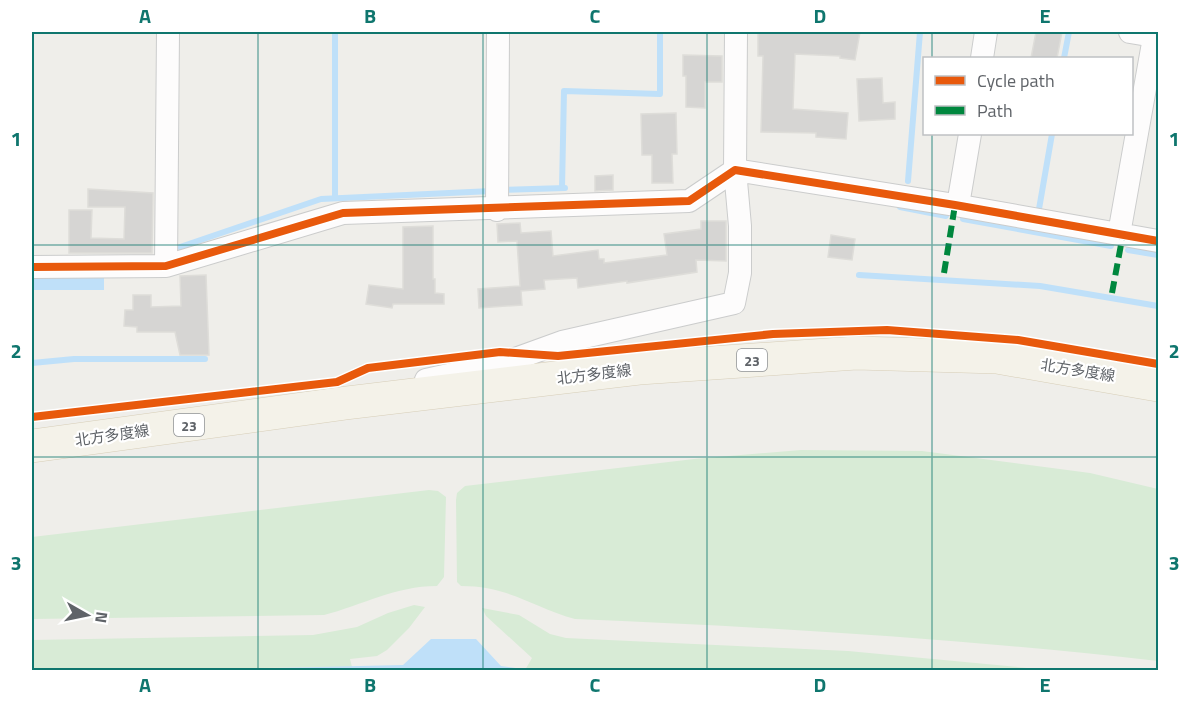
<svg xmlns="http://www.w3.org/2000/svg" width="1190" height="702" viewBox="0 0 1190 702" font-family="'Titillium Web','Noto Sans JP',sans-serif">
	<rect width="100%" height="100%" fill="#efeeea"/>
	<!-- green -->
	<path fill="#d8ebd6" d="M801 450 922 451 1090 473 1158 489V661C964 639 770 627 575 619 532 607 509 586 461 586L457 582 456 500 457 493 465 486 694 459Z
		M429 490 438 491 446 497 444 577 437 586C395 586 363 605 324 615L32 619V537Z
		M414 605 425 607 409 628 387 650 377 656 350 659 352 667 32 670V640L313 635 357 627 388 613Z
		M482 608 519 615 550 634 566 638 848 651 1049 670H525L532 658 486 616Z"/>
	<!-- water -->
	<path fill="#bfe0f9" d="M32 276H104V290H32Z
		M431 639H476L501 666 531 670H190L403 665Z"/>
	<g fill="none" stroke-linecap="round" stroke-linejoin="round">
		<!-- stream -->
		<path stroke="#bfe0f9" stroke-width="6" d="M335 32V197
			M1064 58 1069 32
			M908 181 920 32
			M562 188 564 91 660 94V32
			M503 190 565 188
			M900 207 946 216
			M1039 209 1052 134
			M963 219 1111 246
			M180 247 321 199 492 191
			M1128 250 1158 255
			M859 275 1040 286 1158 306
			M32 363 74 359H205"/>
	</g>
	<!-- building -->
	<path fill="#d6d5d3" stroke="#deddd9" stroke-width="1.5" d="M758 32H860L855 60 840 58V56L795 54 793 109 848 113 846 139 816 137V133L761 132 763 56H758Z
		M1036 32H1062L1057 58H1031Z
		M683 55 722 56V82H705V108L686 107V76H683Z
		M882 78 883 103 895 102V119L859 121 857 79Z
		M676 113 677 154H672L673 183H652V155H642L641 114Z
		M613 175V190L595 191V176Z
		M88 189 153 193 152 253H69V210H92L91 238 124 239 125 207H88Z
		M701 221H726V261L696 260 697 272 627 283V281L578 288 577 278 544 280 545 289 521 291 522 305 479 308 478 289 520 286 517 241 498 242 497 224 520 223 521 233 551 231 553 256 598 250 599 259H604V263L667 255 664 234 701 229Z
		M433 226V279H435V293L444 294V304H393L392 308 366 304 369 285 403 289V227Z
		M831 235 855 239 852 260 828 257Z
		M206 275 209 355H180L175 332H137V327L124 326 125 310H133V295H151V307L181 306 180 276Z"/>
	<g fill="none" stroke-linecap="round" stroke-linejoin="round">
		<defs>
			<path id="street" d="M1130 32 1154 36
				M982 58 986 32
				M958 205 970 134
				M497 210 498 32
				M1119 234 1155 32
				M166 266 168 32
				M32 267 166 266 343 213 689 201 735 170 955 205 1158 241
				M426 380 507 362 562 342 734 303 740 273V226L735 170 736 32"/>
			<path id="primary" d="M32 446 346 403 639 368 856 353 997 357 1158 385"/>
		</defs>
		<!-- street casing -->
		<use href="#street" stroke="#cbcccc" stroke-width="24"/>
		<!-- primary casing -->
		<use href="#primary" stroke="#d7ceb8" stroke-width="34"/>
		<!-- street -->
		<use href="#street" stroke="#fdfcfc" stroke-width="22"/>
		<!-- primary -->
		<use href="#primary" stroke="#f4f2e9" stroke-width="33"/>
		<!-- quiet -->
		<path stroke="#00873e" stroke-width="6" stroke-dasharray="12 6" stroke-linecap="butt" d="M944 273 955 205
			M1112 293 1123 234"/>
		<defs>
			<path id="cycleway" d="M32 267 166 266 343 213 689 201 735 170 955 205 1158 241
				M32 417 337 382 368 368 500 352 558 356 773 334 887 330 1018 340 1158 364"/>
		</defs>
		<!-- cycleway casing -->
		<use href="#cycleway" stroke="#fff" stroke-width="11"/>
		<!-- cycleway -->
		<use href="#cycleway" stroke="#e8590c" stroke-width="8"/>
	</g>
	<!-- grid -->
	<path fill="none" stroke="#0f766e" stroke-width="1.5" stroke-opacity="0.55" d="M258 32V670M483 32V670M707 32V670M932 32V58M932 134V670M32 245H1158M32 457H1158"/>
	<g text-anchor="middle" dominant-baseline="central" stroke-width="4.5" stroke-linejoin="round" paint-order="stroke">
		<!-- shield labels -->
		<g fill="#fff" stroke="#8f9295" stroke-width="1.5">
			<rect x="737" y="349" width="30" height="22" rx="4.5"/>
			<rect x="174" y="414" width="30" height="22" rx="4.5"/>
		</g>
		<g font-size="14" font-weight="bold" fill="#5f6368">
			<text x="752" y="360">23</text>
			<text x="189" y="425">23</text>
		</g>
		<!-- street labels -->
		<g font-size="15" fill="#5f6368" stroke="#fff">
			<text transform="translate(1078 370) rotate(9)">北方多度線</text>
			<text transform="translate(594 374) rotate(-7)">北方多度線</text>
			<text transform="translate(112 435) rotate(-8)">北方多度線</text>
		</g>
	</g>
	<!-- border -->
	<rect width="1190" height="702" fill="none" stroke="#ffffff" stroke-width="66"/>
	<!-- legend -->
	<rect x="923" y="57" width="210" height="78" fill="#ffffff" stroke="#bfc1c3" stroke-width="1.5"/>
	<rect x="935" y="76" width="30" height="9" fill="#e8590c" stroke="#bfc1c3" stroke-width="1.5"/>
	<text x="977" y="87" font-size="18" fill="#5f6368">Cycle path</text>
	<rect x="935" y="106" width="30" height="9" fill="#00873e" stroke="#bfc1c3" stroke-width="1.5"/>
	<text x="977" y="117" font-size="18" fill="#5f6368">Path</text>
	<!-- north arrow -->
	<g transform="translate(87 615) rotate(99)" stroke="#ffffff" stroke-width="4.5" paint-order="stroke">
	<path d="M0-4.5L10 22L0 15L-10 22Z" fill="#5f6368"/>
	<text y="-9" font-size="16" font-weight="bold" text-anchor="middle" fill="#5f6368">N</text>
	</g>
	<rect x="33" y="33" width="1124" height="636" fill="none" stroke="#0f766e" stroke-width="2"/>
	<g font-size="20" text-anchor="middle" font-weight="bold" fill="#0f766e">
		<text x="145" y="23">A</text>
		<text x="370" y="23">B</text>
		<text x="595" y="23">C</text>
		<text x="820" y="23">D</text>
		<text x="1045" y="23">E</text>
		<text x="16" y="146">1</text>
		<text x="1174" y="146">1</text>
		<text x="16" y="358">2</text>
		<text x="1174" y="358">2</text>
		<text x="16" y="570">3</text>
		<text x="1174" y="570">3</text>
		<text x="145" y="692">A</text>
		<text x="370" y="692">B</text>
		<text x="595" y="692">C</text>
		<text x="820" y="692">D</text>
		<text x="1045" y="692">E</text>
	</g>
</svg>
